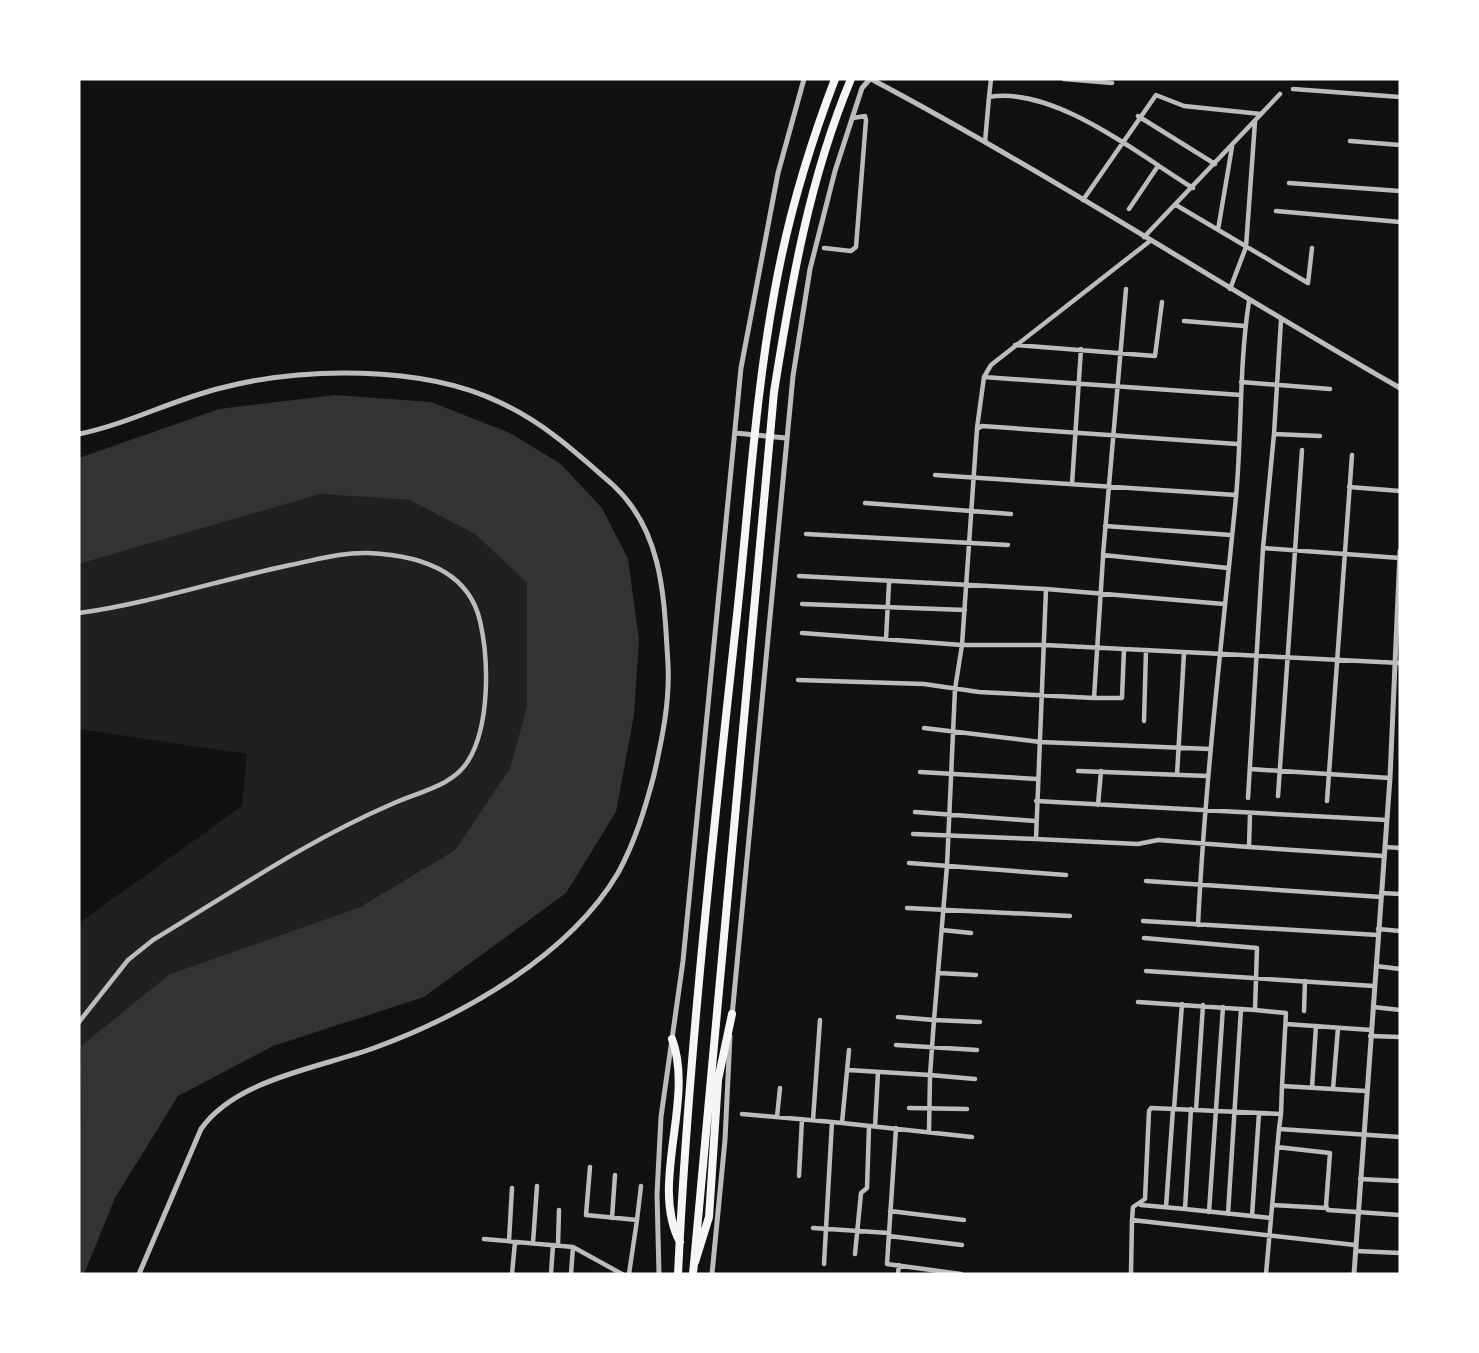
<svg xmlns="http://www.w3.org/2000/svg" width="1479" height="1353" viewBox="0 0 1479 1353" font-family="'Source Sans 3',sans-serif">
	<rect width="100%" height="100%" fill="#111"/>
	<!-- green -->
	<path fill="#202020" d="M319 494 409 500 475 534 527 583V706L510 768 455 850 360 907 170 974 79 1050V923L242 806 247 754 79 729V564Z"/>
	<!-- water -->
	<path fill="#333" d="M335 395 431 402 510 433 561 464 602 508 628 559 639 640 634 715 616 812 566 893 424 997 273 1046 178 1096 115 1198 84 1274H79L81 1046 170 974 360 907 455 850 510 768 527 706V583L475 534 409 500 320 494 79 564V458L219 409Z"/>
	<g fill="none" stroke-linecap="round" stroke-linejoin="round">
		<!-- minor -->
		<path stroke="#bcbcbc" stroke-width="4.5" d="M1064 79 1112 83
			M1293 89 1400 97
			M989 97 991 79
			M1138 116 1215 164
			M1350 141 1400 145
			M985 142 989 97C1055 86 1139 155 1193 188
			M1289 183 1400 191
			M1083 200 1156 95 1184 106 1261 114
			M1176 205 1308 283 1312 248
			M1129 209 1158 166
			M1276 211 1400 222
			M1218 230 1232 147
			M1144 237 1280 94
			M824 248 851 251 856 247 866 120 865 116 853 118
			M1126 289 1103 555 1228 568
			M1230 289 1246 247 1255 122
			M1281 320 1274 434 1320 436
			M1184 321 1245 326
			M1015 345 1155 356 1162 302
			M984 377 1241 395
			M1241 382 1330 389
			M977 428 984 377 991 365 1150 241
			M935 475 1236 495
			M1072 484 1081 349
			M1349 487 1400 491
			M865 503 1011 514
			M1105 526 1231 535
			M806 534 1008 545
			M1263 548 1400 558
			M799 576 1046 589 1224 604
			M1046 589 1036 839 1138 844 1158 840 1249 847
			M802 604 965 610
			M79 613C151 603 219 580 290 565 316 560 342 552 368 553 416 555 468 569 480 621 489 660 490 726 468 761 453 786 418 792 392 804 308 840 231 893 153 940L128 960 79 1022
			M802 633 962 645H1045L1400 663
			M886 639 889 583
			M798 680 924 684 979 692 1094 698 1103 557
			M1094 698H1122L1124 649
			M1144 721 1146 650
			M924 728 1040 742 1210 749
			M1250 769 1390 778
			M1078 771 1208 776
			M920 772 1037 779
			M1177 775 1184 653
			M1278 796 1302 450
			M1248 798 1263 548 1274 434
			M1036 801 1387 820
			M1327 801 1352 455
			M1098 805 1101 771
			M915 812 1035 821
			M1250 814 1249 847 1384 856
			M913 834 1036 839
			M1385 847 1400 848
			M909 863 1066 875
			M1146 881 1381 897
			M1381 893 1400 894
			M907 908 1070 916
			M1143 921 1378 935
			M1198 925C1205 781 1222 640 1236 497 1242 432 1239 366 1249 301
			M1378 929 1400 931
			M942 930 971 933
			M1376 966 1400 969
			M1146 971 1374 986
			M938 973 976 975
			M1138 1002 1255 1010 1257 948 1144 938
			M1373 1007 1400 1010
			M1255 1010 1286 1013 1282 1086
			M1304 1011 1305 981
			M898 1017 934 1020 930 1075 975 1079
			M980 1022 934 1020 947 866 955 689 962 645 977 429 982 426 1237 444
			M1286 1024 1371 1030
			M1370 1036 1400 1037
			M896 1045 977 1050
			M849 1050 842 1123 972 1137
			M848 1070 930 1075 929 1132
			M1312 1088 1316 1026
			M1333 1089 1338 1028
			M909 1108 967 1109
			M1174 1109 1182 1004
			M1191 1109 1185 1209 1271 1218
			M1196 1110 1203 1005
			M742 1114 832 1122
			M1281 1114 1282 1086 1366 1091
			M777 1117 780 1088
			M813 1120 820 1020
			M875 1127 878 1072
			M896 1128 887 1264 961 1274
			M1277 1147 1330 1153 1326 1206 1328 1210 1400 1215
			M590 1167 586 1215 637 1220 629 1274
			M799 1176 802 1119
			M1360 1179 1400 1181
			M1141 1205 1185 1209
			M1272 1205 1326 1208
			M1166 1207 1173 1109
			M890 1211 964 1220
			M1209 1212 1223 1007
			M1228 1214 1241 1009
			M1252 1216 1259 1113
			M612 1218 615 1175
			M637 1220 641 1186
			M813 1228 889 1233
			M889 1236 962 1245
			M484 1239 573 1247 622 1274
			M509 1241 512 1188
			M533 1243 537 1186
			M558 1245 559 1210
			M1355 1245 1132 1220 1133 1207 1145 1199 1149 1111 1151 1108 1281 1114 1279 1129 1400 1137
			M1356 1251 1400 1253
			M855 1254 861 1193 867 1188 869 1127
			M824 1264 832 1122 842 1123
			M512 1274 515 1242
			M551 1274 553 1245
			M571 1274 573 1247
			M898 1274 899 1265
			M1131 1274 1132 1220
			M1266 1274 1279 1129"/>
		<!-- tertiary -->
		<path stroke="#bcbcbc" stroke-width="5" d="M871 79C1052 175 1223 287 1400 388
			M735 433 786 438
			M79 434C128 424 172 400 221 388 302 367 422 365 499 402 543 422 577 453 613 485 664 532 664 600 668 664 670 702 662 739 654 775 645 809 635 842 618 873 569 956 462 1016 374 1048 319 1068 236 1079 201 1129L139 1274
			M732 1016 793 376 810 269 835 171 862 88 870 79
			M659 1274 657 1194 661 1117 683 961 741 368 778 173 804 79
			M712 1274 725 1140 730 1036
			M1354 1274 1390 778 1400 551"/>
		<!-- trunk -->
		<path stroke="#f5f5f5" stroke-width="8" d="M672 1039C695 1100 649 1184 680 1242
			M695 1262 709 1217 718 1080 732 1014
			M678 1274C688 1060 712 846 735 633 748 519 754 402 775 289 788 217 809 147 835 79
			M693 1274 774 392C791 285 809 179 851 79"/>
	</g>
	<!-- border -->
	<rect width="1479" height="1353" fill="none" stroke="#ffffff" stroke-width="161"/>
</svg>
